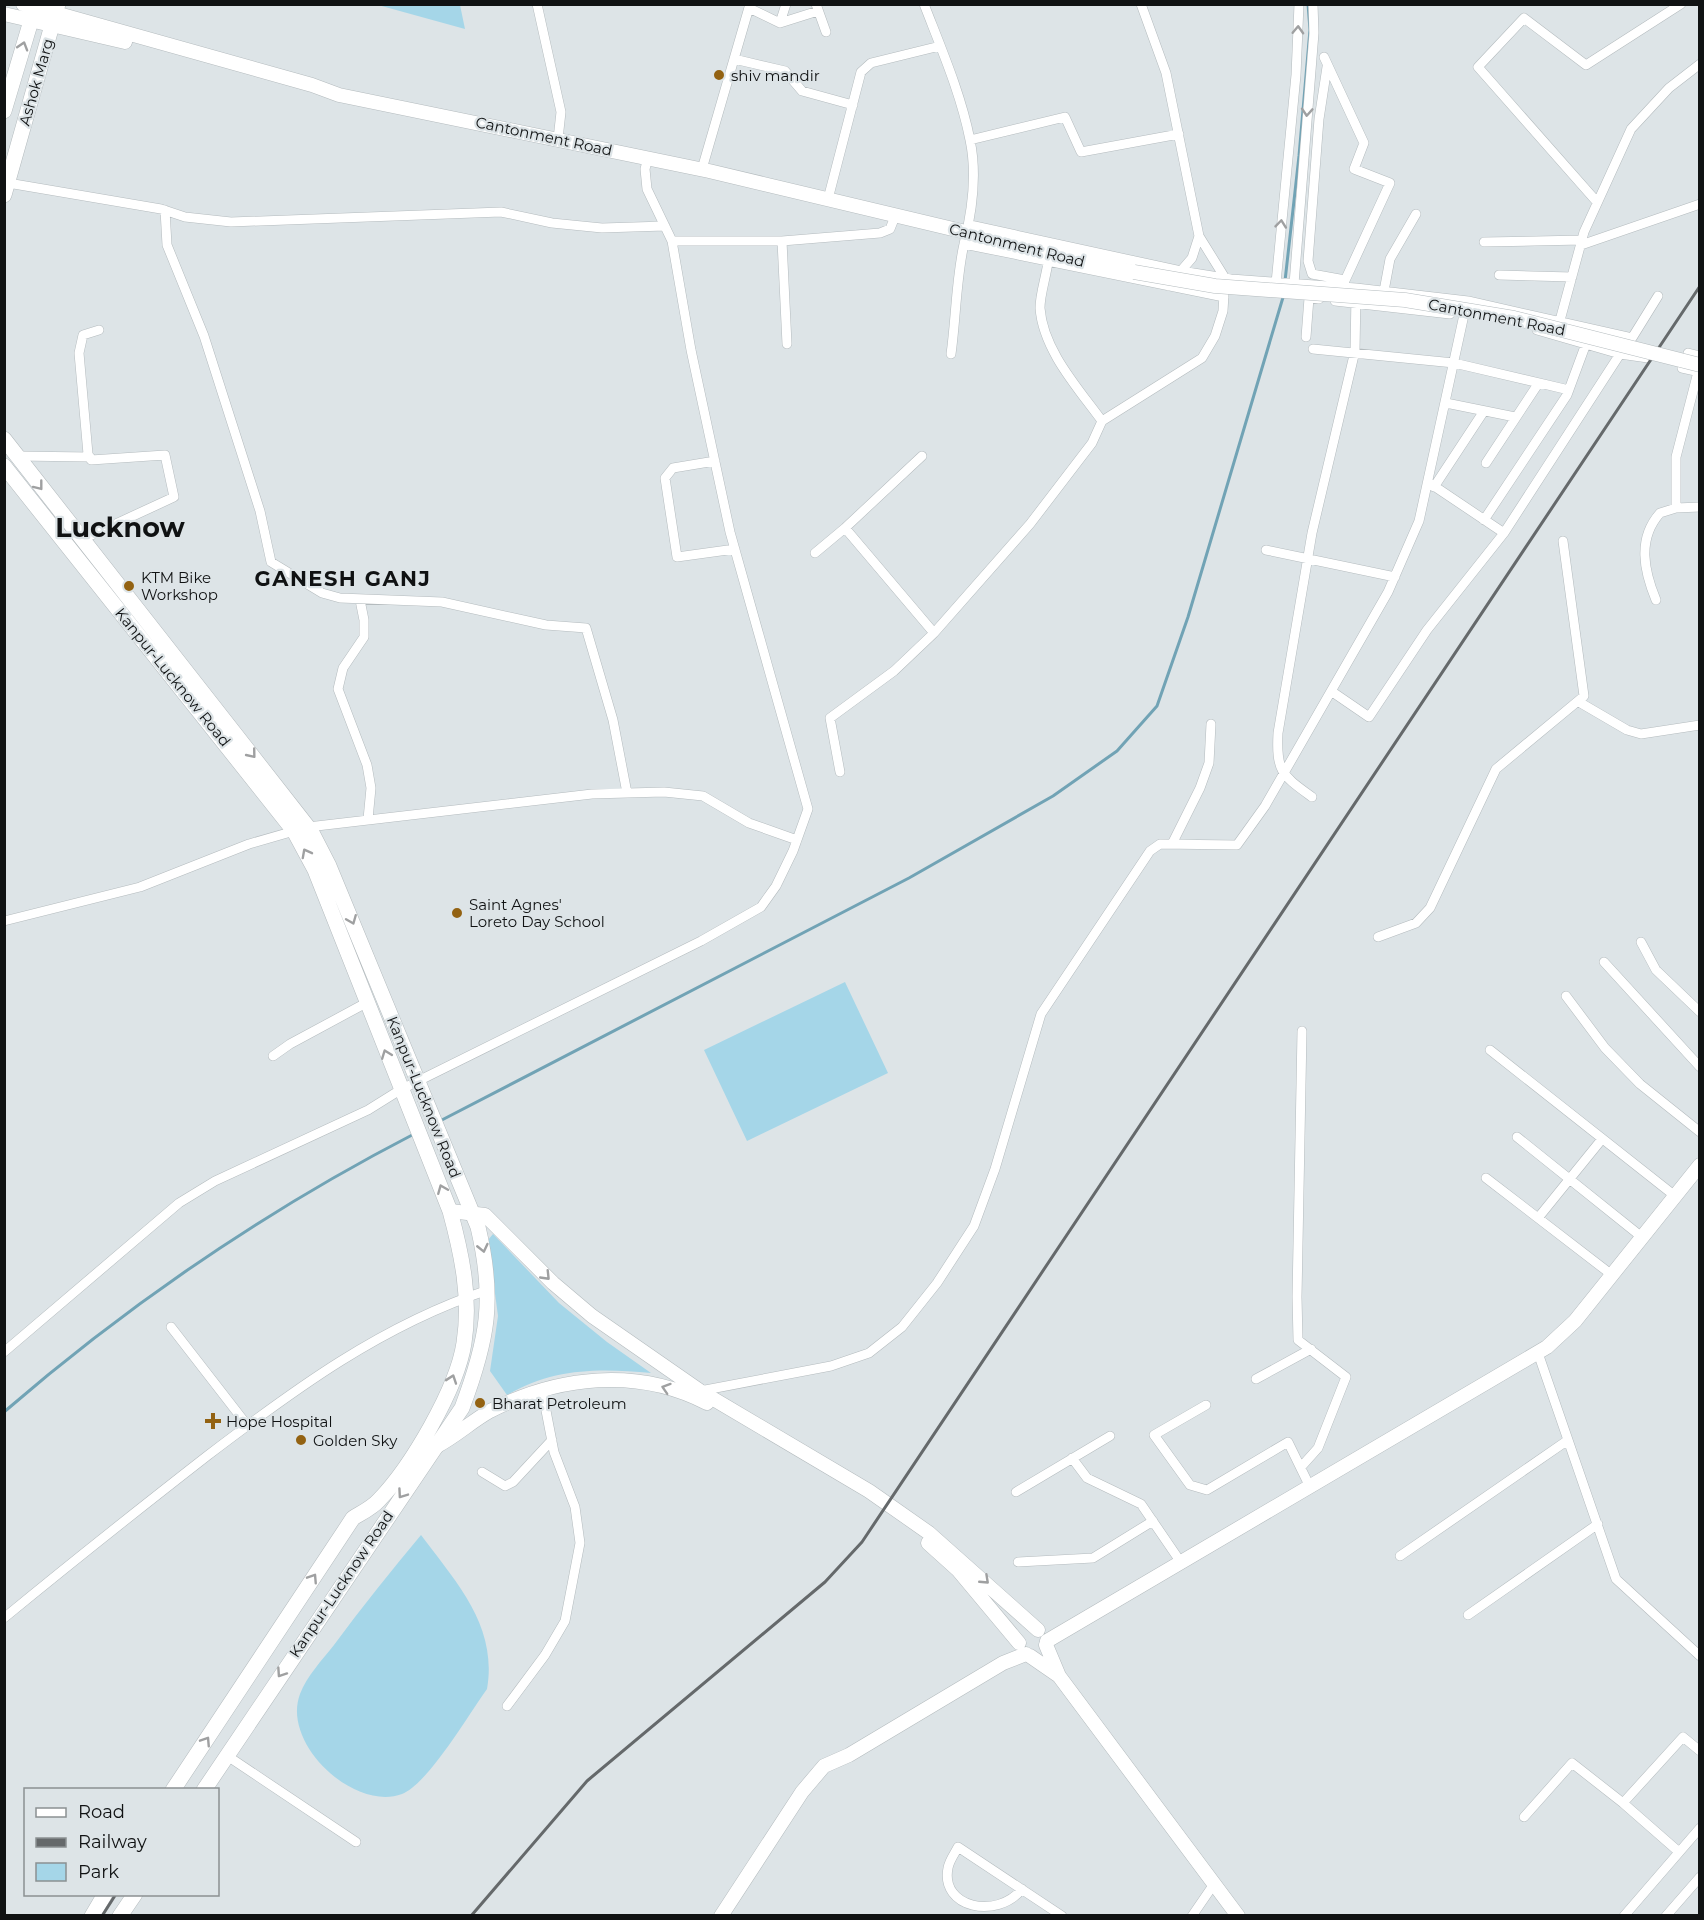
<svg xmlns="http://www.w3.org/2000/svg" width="1704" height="1920" viewBox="0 0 1704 1920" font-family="Montserrat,sans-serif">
	<rect width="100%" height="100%" fill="#dde4e7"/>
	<!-- green -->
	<path fill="#a5d6e8" d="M378 5H460L465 29Z
		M845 982 888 1073 747 1141 704 1050Z
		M493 1234 559 1303 607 1342 651 1373C599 1368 553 1368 507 1395L490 1371 498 1316 488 1240Z
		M421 1535C456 1582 498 1626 487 1689 469 1714 428 1784 402 1794 355 1812 281 1744 300 1694 307 1676 322 1660 334 1645 362 1607 391 1571 421 1535Z"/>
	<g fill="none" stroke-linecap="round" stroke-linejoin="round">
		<!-- stream -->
		<path stroke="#71a3b5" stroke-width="3" d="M1285 281 1299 156 1310 30 1308 4
			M438 1122 909 878 1053 796 1117 751 1157 706 1188 617 1284 294
			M4 1412C129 1304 267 1210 414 1134"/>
		<defs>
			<path id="street" d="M537 4 561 112 558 139
				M816 4 826 32
				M924 4C941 48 961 94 970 140 977 173 972 212 964 244 956 279 956 319 951 354
				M1141 4 1166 73 1199 236 1192 258 1168 286
				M749 8 780 23 786 4
				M780 23 818 11
				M1324 57 1364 143 1354 169 1390 183 1342 287
				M734 59 785 71 802 91 853 105
				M1327 67 1319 119 1308 261 1312 274 1345 280
				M970 140 1065 117 1081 152 1179 134
				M702 169 750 4
				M8 183 161 209 185 217 231 222 501 212 552 223 602 228 665 226
				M828 199 861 72 871 63 940 46
				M1597 202 1478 67 1524 18 1586 65 1681 4
				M165 210 167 245 204 336 260 511 271 562 322 593 340 598 442 602 546 625 586 628 613 720 627 793
				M970 225 1181 271 1231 279 1356 288 1468 301 1632 338 1658 296
				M672 241H782L880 233 890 229 896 214
				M782 241 787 344
				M1484 242 1582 240
				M964 244 1224 297
				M1581 245 1700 204
				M1048 262C1046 277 1040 294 1040 308 1043 350 1078 388 1102 421
				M1499 275 1572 277
				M1276 283 1296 75 1299 4
				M1294 284 1314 33 1313 4
				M1384 291 1390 259 1416 214
				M1335 301 1450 314
				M1559 324 1584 232 1631 129 1669 88 1700 64
				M1537 330 1620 354 1648 358
				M1306 337 1309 298 1319 299
				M1313 349 1454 363 1569 390
				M1688 353 1700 356
				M1682 368 1700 372
				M1446 403 1515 417
				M16 456 90 457
				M715 461 673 468 665 478 677 557 735 549
				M1486 463 1538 384
				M1428 482 1504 533
				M1434 487 1484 411
				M1676 508V457L1698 372
				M1484 520 1567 395 1587 341
				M845 528 934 633
				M81 540 174 497 165 455 91 460 88 454 79 353 83 335 99 330
				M1266 550 1395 577
				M815 553 845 528 922 456
				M360 600 364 620V637L343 668 338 689 367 765 371 788 368 819
				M1656 600C1644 571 1637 539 1660 513L1676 508 1700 507
				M1331 691 1369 717 1427 630 1504 533 1620 354
				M1579 702 1627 730 1641 734 1700 725
				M840 772 830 718 894 671 934 633 1030 524 1092 443 1102 421 1202 358 1215 336 1223 311 1225 278 1199 236
				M1312 797C1282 775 1276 772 1278 733L1312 533 1355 351 1356 294
				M1172 844 1200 788 1209 763 1211 724
				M4 921 140 887 249 844 308 827 592 794 664 792 703 796 749 823 797 840
				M1378 937 1416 923 1430 908 1496 769 1584 696 1563 541
				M1641 942 1656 970 1700 1012
				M1604 962 1700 1067
				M1566 996 1605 1048 1640 1084 1700 1132
				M1490 1050 1675 1196
				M273 1056 290 1044 366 1003
				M1517 1137 1643 1238
				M1486 1178 1612 1275
				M1538 1218 1602 1139
				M171 1327 247 1425
				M4 1352 179 1203 215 1181 368 1110 400 1090 701 941 761 907 776 886 793 851 808 809 730 532 691 350 672 241 647 189 645 169 648 158
				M1538 1353 1616 1579 1700 1656
				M1256 1379 1311 1349
				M700 1391 831 1366 869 1353 902 1327 937 1283 974 1226 995 1169 1041 1014 1150 851 1160 844 1237 845 1265 806 1388 592 1419 521 1467 301
				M1206 1405 1154 1435 1190 1485 1207 1490 1288 1442 1310 1487
				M1072 1458 1087 1478 1141 1504 1180 1561
				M1301 1467 1318 1448 1346 1377 1298 1340 1297 1297 1302 1031
				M482 1472 505 1486 513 1482 552 1440
				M1016 1492 1110 1436
				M1400 1556 1568 1440
				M1018 1562 1093 1558 1153 1521
				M1468 1615 1598 1524
				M4 1618C71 1563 139 1509 207 1456 295 1389 382 1325 488 1290
				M507 1706 545 1655 565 1621 580 1543 575 1507 554 1452 542 1390
				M226 1755 356 1842
				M1623 1803 1683 1737 1700 1751
				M1524 1817 1572 1763 1623 1803 1679 1852
				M1022 1889C997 1920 940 1908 948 1868 949 1861 955 1853 958 1847L1062 1916
				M1192 1916 1214 1884
				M1624 1916 1700 1828
				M1666 1916 1700 1877"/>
			<path id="secondary" d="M23 4 312 85 339 95 709 171 1134 272
				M4 14 125 42
				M450 1211 485 1215 553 1283 592 1316 700 1391 869 1491 929 1533 1038 1630
				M437 1446C456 1436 472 1421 490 1411 558 1376 637 1367 707 1403
				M928 1543 958 1570 1019 1643
				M1047 1641 1547 1347 1575 1321 1700 1165
				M1046 1645 1059 1676 1238 1916
				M1030 1656 1059 1676
				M721 1916 802 1792 824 1766 849 1755 1003 1663 1026 1654"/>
			<path id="primary" d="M4 111 36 4
				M4 195 58 4
				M4 439 311 831 329 866 478 1227C495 1299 488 1339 462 1408L204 1790
				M4 466 294 831 315 870 450 1211C462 1255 471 1298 464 1343 457 1389 411 1467 379 1500 372 1508 361 1513 353 1518L173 1790
				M92 1916 105 1894
				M120 1916 135 1894"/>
		</defs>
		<!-- street casing -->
		<use href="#street" stroke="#b4bbbe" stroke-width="10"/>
		<!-- secondary casing -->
		<use href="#secondary" stroke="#b4bbbe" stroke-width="15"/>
		<!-- primary casing -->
		<use href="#primary" stroke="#b4bbbe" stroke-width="16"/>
		<!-- street -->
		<use href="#street" stroke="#fff" stroke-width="9"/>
		<!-- secondary -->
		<use href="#secondary" stroke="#fff" stroke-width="14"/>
		<!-- primary -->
		<use href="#primary" stroke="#fff" stroke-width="15"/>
		<!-- rail -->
		<path stroke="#65696b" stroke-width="3" d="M102 1916 116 1894
			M471 1916 587 1781 825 1582 862 1542 1700 286"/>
		<defs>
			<path id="secondary-bridge" d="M1134 272 1215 286 1405 300 1514 318 1700 365"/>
		</defs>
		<!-- secondary-bridge casing -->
		<use href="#secondary-bridge" stroke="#b4bbbe" stroke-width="15" stroke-linecap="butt"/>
		<!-- secondary-bridge -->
		<use href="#secondary-bridge" stroke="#fff" stroke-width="14"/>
	</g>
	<!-- one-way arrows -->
	<defs><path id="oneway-chevron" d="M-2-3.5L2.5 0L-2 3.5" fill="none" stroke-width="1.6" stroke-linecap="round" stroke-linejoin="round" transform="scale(1.5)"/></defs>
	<g stroke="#9fa0a1">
		<use href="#oneway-chevron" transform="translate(1298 30) rotate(-88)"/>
		<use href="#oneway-chevron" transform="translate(23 46) rotate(-73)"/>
		<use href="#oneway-chevron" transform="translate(1307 112) rotate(94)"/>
		<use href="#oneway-chevron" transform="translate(1281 224) rotate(-84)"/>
		<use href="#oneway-chevron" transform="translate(39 486) rotate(52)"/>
		<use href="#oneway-chevron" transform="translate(252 754) rotate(51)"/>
		<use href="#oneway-chevron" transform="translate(306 853) rotate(-118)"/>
		<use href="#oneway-chevron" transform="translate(352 920) rotate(68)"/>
		<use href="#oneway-chevron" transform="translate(386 1054) rotate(-111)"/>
		<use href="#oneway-chevron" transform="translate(442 1189) rotate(-112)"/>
		<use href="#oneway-chevron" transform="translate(483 1248) rotate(77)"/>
		<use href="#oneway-chevron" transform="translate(546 1276) rotate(46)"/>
		<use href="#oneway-chevron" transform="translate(452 1379) rotate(-71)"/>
		<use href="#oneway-chevron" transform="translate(666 1388) rotate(-162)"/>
		<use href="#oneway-chevron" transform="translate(402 1494) rotate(125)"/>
		<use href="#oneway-chevron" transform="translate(313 1578) rotate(-57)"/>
		<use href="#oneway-chevron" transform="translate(985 1580) rotate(43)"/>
		<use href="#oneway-chevron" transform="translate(281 1673) rotate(124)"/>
		<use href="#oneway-chevron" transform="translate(206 1741) rotate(-57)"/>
	</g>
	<!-- markers -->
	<g fill="#936212" stroke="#dde4e7" stroke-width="2">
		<circle cx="719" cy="75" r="6"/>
		<circle cx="129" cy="586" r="6"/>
		<circle cx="457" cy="913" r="6"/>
		<circle cx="480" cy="1403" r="6"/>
		<path d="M210 1412h6v6h6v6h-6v6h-6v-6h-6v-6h6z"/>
		<circle cx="301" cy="1440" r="6"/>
	</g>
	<g text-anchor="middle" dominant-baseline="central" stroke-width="4.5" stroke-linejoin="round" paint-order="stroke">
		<!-- poi labels -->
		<g font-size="15" fill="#101213" stroke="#dde4e7" text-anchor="start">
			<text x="731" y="75">shiv mandir</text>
			<text x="141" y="577">KTM Bike<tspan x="141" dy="17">Workshop</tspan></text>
			<text x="469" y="904">Saint Agnes'<tspan x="469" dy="17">Loreto Day School</tspan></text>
			<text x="492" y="1403">Bharat Petroleum</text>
			<text x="226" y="1421">Hope Hospital</text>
			<text x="313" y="1440">Golden Sky</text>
		</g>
		<!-- street labels -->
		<g font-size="15" fill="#101213" stroke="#dde4e7">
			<text transform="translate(36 82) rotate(-74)">Ashok Marg</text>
			<text transform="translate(544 136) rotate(12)">Cantonment Road</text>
			<text transform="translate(1017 245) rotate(14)">Cantonment Road</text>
			<text transform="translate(1497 317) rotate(11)">Cantonment Road</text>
			<text transform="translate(173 677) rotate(51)">Kanpur-Lucknow Road</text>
			<text transform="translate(424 1097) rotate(68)">Kanpur-Lucknow Road</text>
			<text transform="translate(341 1584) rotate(-56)">Kanpur-Lucknow Road</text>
		</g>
		<!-- district labels -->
		<g font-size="21" font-weight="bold" letter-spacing="1.5" fill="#101213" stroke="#dde4e7">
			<text x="343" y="578">GANESH GANJ</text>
		</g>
		<!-- town labels -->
		<g font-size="27" font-weight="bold" fill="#101213" stroke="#dde4e7">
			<text x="120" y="527">Lucknow</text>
		</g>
	</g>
	<!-- border -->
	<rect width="1704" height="1920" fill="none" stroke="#101213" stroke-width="12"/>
	<!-- legend -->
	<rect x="24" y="1788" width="195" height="108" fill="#dde4e7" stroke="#8b9092" stroke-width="1.5"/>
	<rect x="36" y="1808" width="30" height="9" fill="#ffffff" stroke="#8b9092" stroke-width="1.5"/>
	<text x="78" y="1818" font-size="18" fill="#101213">Road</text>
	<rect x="36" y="1838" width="30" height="9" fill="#65696b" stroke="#8b9092" stroke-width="1.5"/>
	<text x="78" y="1848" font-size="18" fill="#101213">Railway</text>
	<rect x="36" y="1863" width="30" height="18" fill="#a5d6e8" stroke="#8b9092" stroke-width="1.5"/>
	<text x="78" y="1878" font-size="18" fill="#101213">Park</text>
</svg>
